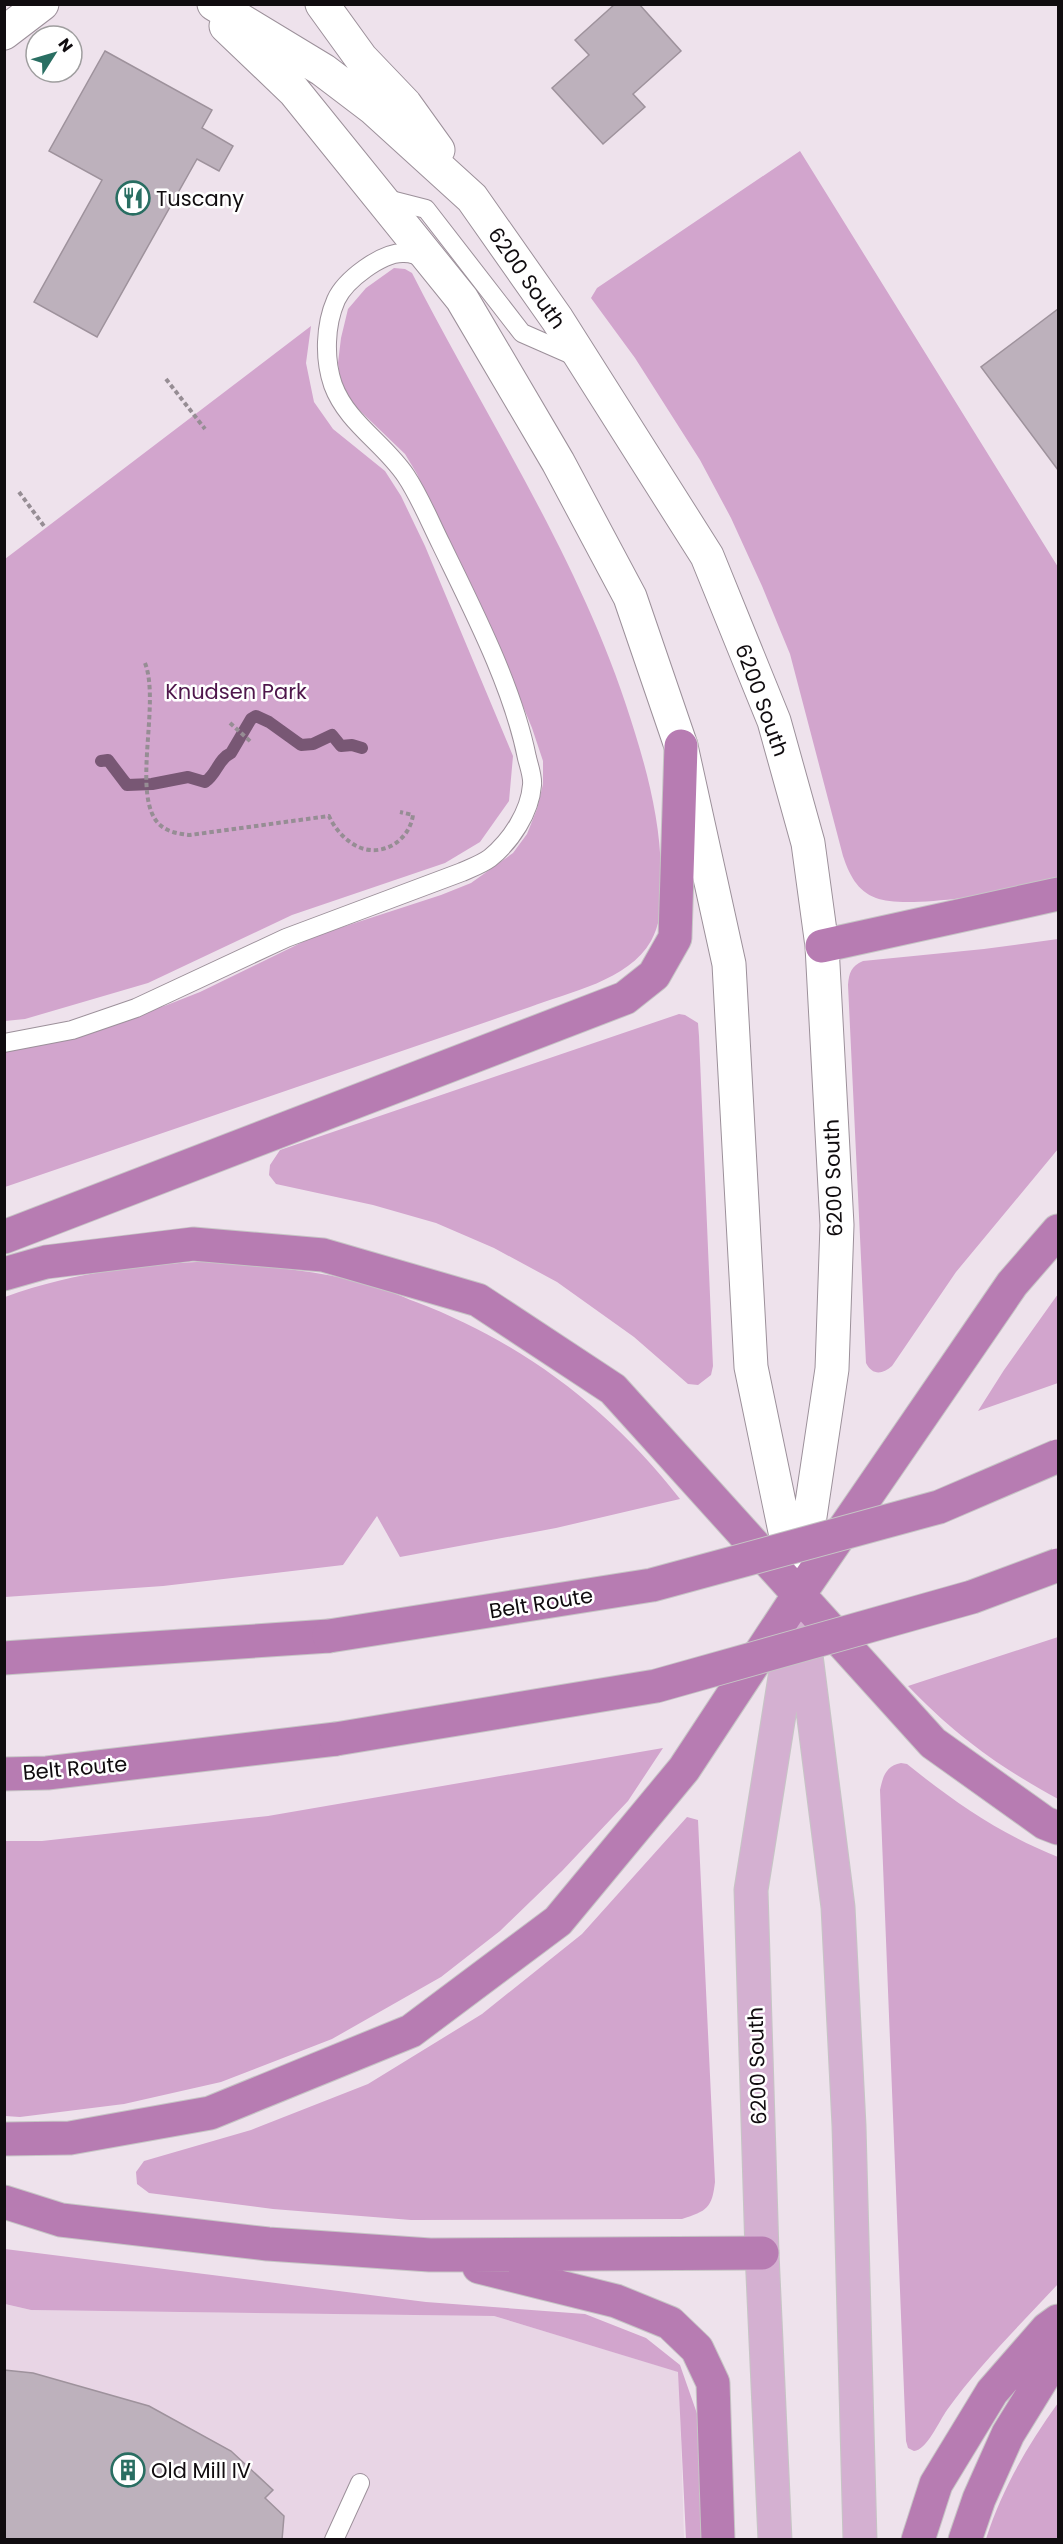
<svg xmlns="http://www.w3.org/2000/svg" width="1063" height="2544" viewBox="0 0 1063 2544" font-family="Poppins,sans-serif">
	<rect width="100%" height="100%" fill="#eee2ec"/>
	<!-- built -->
	<path fill="#e8d5e5" d="M4 2304 31 2310 494 2316 679 2372 684 2539H5Z"/>
	<!-- green -->
	<path fill="#d2a5cd" d="M800 151 1058 567V883C1020 889 909 911 876 898 857 891 849 874 843 856L790 654 762 586 731 518 700 460 635 358 591 298 597 288Z
		M394 268 405 269 412 273C489 424 586 568 635 733 649 778 660 823 661 871 662 895 663 919 651 941 628 981 569 992 530 1007L5 1187V1052L82 1033 167 1005 200 992 315 936 441 895 471 883 513 853 527 834 537 809 543 784V761L532 728 498 645 417 474 405 454 353 404 340 380 338 363 341 338 348 309 366 288Z
		M311 326 306 363 314 402 333 429 385 471 401 496 425 546 513 756 509 801 480 842 445 863 292 915 148 983 25 1019 5 1021V559Z
		M1058 939V1149L956 1272 892 1366C882 1375 872 1375 866 1363L848 985C849 973 851 966 863 961L984 949Z
		M679 1014 685 1015 698 1023 699 1036 713 1366 711 1375 698 1385 688 1384 634 1337 557 1282 494 1248 436 1223 373 1205 276 1184 269 1175 270 1165 280 1150Z
		M216 1261C266 1266 316 1271 365 1283 382 1287 400 1296 416 1302 522 1342 611 1410 680 1499L556 1528 400 1557 377 1516 343 1565 163 1586 5 1597V1297C73 1272 143 1264 216 1261Z
		M1058 1294V1383L978 1411 1004 1370Z
		M1058 1637V1799C998 1766 956 1736 908 1686Z
		M663 1748 628 1801 562 1871 500 1931 441 1977 332 2039 221 2082 124 2104 20 2117 5 2116V1841H42L268 1816Z
		M901 1763 907 1764C954 1802 1002 1835 1058 1857V2284C1020 2325 980 2364 947 2410 939 2421 927 2450 914 2451L908 2448 906 2441 880 1790C883 1776 886 1766 901 1763Z
		M687 1817 698 1820 715 2182C712 2208 707 2211 682 2219L411 2220 273 2209 149 2193 137 2184 136 2172 144 2161 251 2130 368 2084 482 2014 582 1934Z
		M5 2249 426 2302 585 2314 646 2338 680 2365 701 2425 704 2539H686L678 2372 494 2316 31 2310 5 2304Z
		M1058 2403V2539H986C1002 2489 1027 2446 1058 2403Z"/>
	<g fill="none" stroke-linecap="round" stroke-linejoin="round">
		<!-- stream -->
		<path stroke="#785774" stroke-width="12" d="M101 761 108 760 127 785 152 784 188 777 205 782C217 774 218 759 231 753L251 719 256 716 269 722 301 745 313 744 332 735 341 746 352 745 362 748"/>
	</g>
	<!-- building -->
	<path fill="#bdb1bc" stroke="#9e929c" stroke-width="1.5" d="M615 4H639L681 51 633 94 645 107 603 144 552 88 589 55 575 40Z
		M105 51 212 110 202 128 233 146 219 171 197 159 97 337 34 302 102 180 49 151Z
		M1058 309V470L981 367Z
		M4 2370 33 2373 149 2406 231 2451 273 2490 265 2498 284 2516 282 2540H4Z"/>
	<g fill="none" stroke-linecap="round" stroke-linejoin="round">
		<defs>
			<path id="lane" d="M383 198 426 209 522 333 579 358
				M4 1043 72 1030 136 1008 286 938 462 872C471 868 482 864 490 858 511 841 530 812 532 785 533 777 529 766 527 758 513 687 473 610 441 544 430 522 420 497 406 476 384 443 347 423 333 385 324 359 325 325 336 300 345 280 382 252 404 253 413 253 418 256 425 260
				M334 2540 360 2483"/>
			<path id="street" d="M4 33 42 4"/>
			<path id="secondary" d="M214 4 323 70 373 108 472 198 557 319 707 556 774 721 808 843 822 946 837 1225 832 1369 802 1570
				M322 4 361 58 405 104 438 150
				M226 26 294 91 462 299 558 462 630 597 681 746 729 964 751 1367 794 1575"/>
			<path id="primary" d="M803 1632 838 1907 849 2126 860 2540
				M775 2540 762 2253 751 1890 794 1621"/>
			<path id="highway" d="M822 946 1058 894
				M4 1237 625 998 654 975 675 938 681 746
				M4 1274 46 1262 193 1244 323 1255 478 1300 613 1389 933 1743 1045 1823 1058 1828
				M4 1658 329 1636
				M4 1774 47 1773 336 1739
				M4 2139 70 2138 210 2113 411 2031 558 1921 684 1769 798 1596 1012 1284 1058 1231
				M4 2202 61 2220 268 2244 430 2255 762 2253
				M479 2267 616 2301 670 2323 697 2349 713 2383 718 2540
				M918 2540 936 2484 992 2392 1047 2329 1058 2321
				M965 2540 979 2499 1008 2434 1058 2353"/>
		</defs>
		<!-- lane casing -->
		<use href="#lane" stroke="#9c909a" stroke-width="20"/>
		<!-- street casing -->
		<use href="#street" stroke="#9c909a" stroke-width="35"/>
		<!-- secondary casing -->
		<use href="#secondary" stroke="#9c909a" stroke-width="35"/>
		<!-- primary casing -->
		<use href="#primary" stroke="#c6c5c5" stroke-width="35"/>
		<!-- highway casing -->
		<use href="#highway" stroke="#c6c5c5" stroke-width="35"/>
		<!-- path -->
		<path stroke="#968d94" stroke-width="4" stroke-dasharray="4.5 3" stroke-linecap="butt" d="M166 379 205 429
			M19 492 44 526
			M145 663C161 704 130 798 160 825 168 832 179 834 190 835L329 816C334 827 342 837 353 844 378 860 409 843 413 815L400 812
			M230 723 251 742"/>
		<!-- lane -->
		<use href="#lane" stroke="#fff" stroke-width="18"/>
		<!-- street -->
		<use href="#street" stroke="#fff" stroke-width="33"/>
		<!-- secondary -->
		<use href="#secondary" stroke="#fff" stroke-width="33"/>
		<!-- primary -->
		<use href="#primary" stroke="#d4b0d1" stroke-width="33"/>
		<!-- highway -->
		<use href="#highway" stroke="#b77cb2" stroke-width="33"/>
		<defs>
			<path id="highway-bridge" d="M329 1636 652 1585 939 1507 1058 1456
				M336 1739 656 1686 972 1597 1058 1565"/>
		</defs>
		<!-- highway-bridge casing -->
		<use href="#highway-bridge" stroke="#c6c5c5" stroke-width="35" stroke-linecap="butt"/>
		<!-- highway-bridge -->
		<use href="#highway-bridge" stroke="#b77cb2" stroke-width="33"/>
	</g>
	<!-- icons -->
	<defs>
		<symbol id="restaurant-ring" viewBox="-11 -11 22 22"><circle r="9.5" fill="#fff" stroke="#296e62" stroke-width="1.5"/><path d="M-5-6h1v4h1v-4h1v4h1v-4h1v5L-1.5 .5V6h-2V.5L-5-1ZM5-6V6H3V1.5H1.5Q1.5-4 5-6Z" fill="#296e62"/></symbol>
		<symbol id="building-ring" viewBox="-11 -11 22 22"><circle r="9.5" fill="#fff" stroke="#296e62" stroke-width="1.5"/><path d="M-4-6H4V6H1V3H-1V6H-4ZM-2.5-4.3h1.7v1.8h-1.7ZM.8-4.3h1.7v1.8H.8ZM-2.5-1h1.7V.8h-1.7ZM.8-1h1.7V.8H.8Z" fill="#296e62"/></symbol>
	</defs>
	<g fill-rule="evenodd">
		<use href="#restaurant-ring" x="114" y="179" width="38" height="38"/>
		<use href="#building-ring" x="109" y="2451" width="38" height="38"/>
	</g>
	<g text-anchor="middle" dominant-baseline="central" stroke-width="5" stroke-linejoin="round" paint-order="stroke">
		<!-- poi labels -->
		<g font-size="21" fill="#100c0f" stroke="#fff" text-anchor="start">
			<text x="156" y="198">Tuscany</text>
			<text x="151" y="2470">Old Mill IV</text>
		</g>
		<!-- street labels -->
		<g font-size="21" fill="#100c0f" stroke="#fff">
			<text transform="translate(527 278) rotate(55)">6200 South</text>
			<text transform="translate(762 700) rotate(70)">6200 South</text>
			<text transform="translate(833 1178) rotate(-92)">6200 South</text>
			<text transform="translate(541 1603) rotate(-9)">Belt Route</text>
			<text transform="translate(75 1768) rotate(-5)">Belt Route</text>
			<text transform="translate(757 2066) rotate(-92)">6200 South</text>
		</g>
		<!-- park labels -->
		<g font-size="21" fill="#4e164b" stroke="#fff">
			<text x="236" y="691">Knudsen Park</text>
		</g>
	</g>
	<!-- border -->
	<rect width="1063" height="2544" fill="none" stroke="#100c0f" stroke-width="12"/>
	<!-- north arrow -->
	<g transform="translate(54 54) rotate(53)"><circle r="28" fill="#ffffff" stroke="#9f9e9f" stroke-width="1.5"/>
	<path d="M0-4.5L10 22L0 15L-10 22Z" fill="#296e62"/>
	<text y="-9" font-size="16" font-weight="bold" text-anchor="middle" fill="#100c0f">N</text>
	</g>
</svg>
